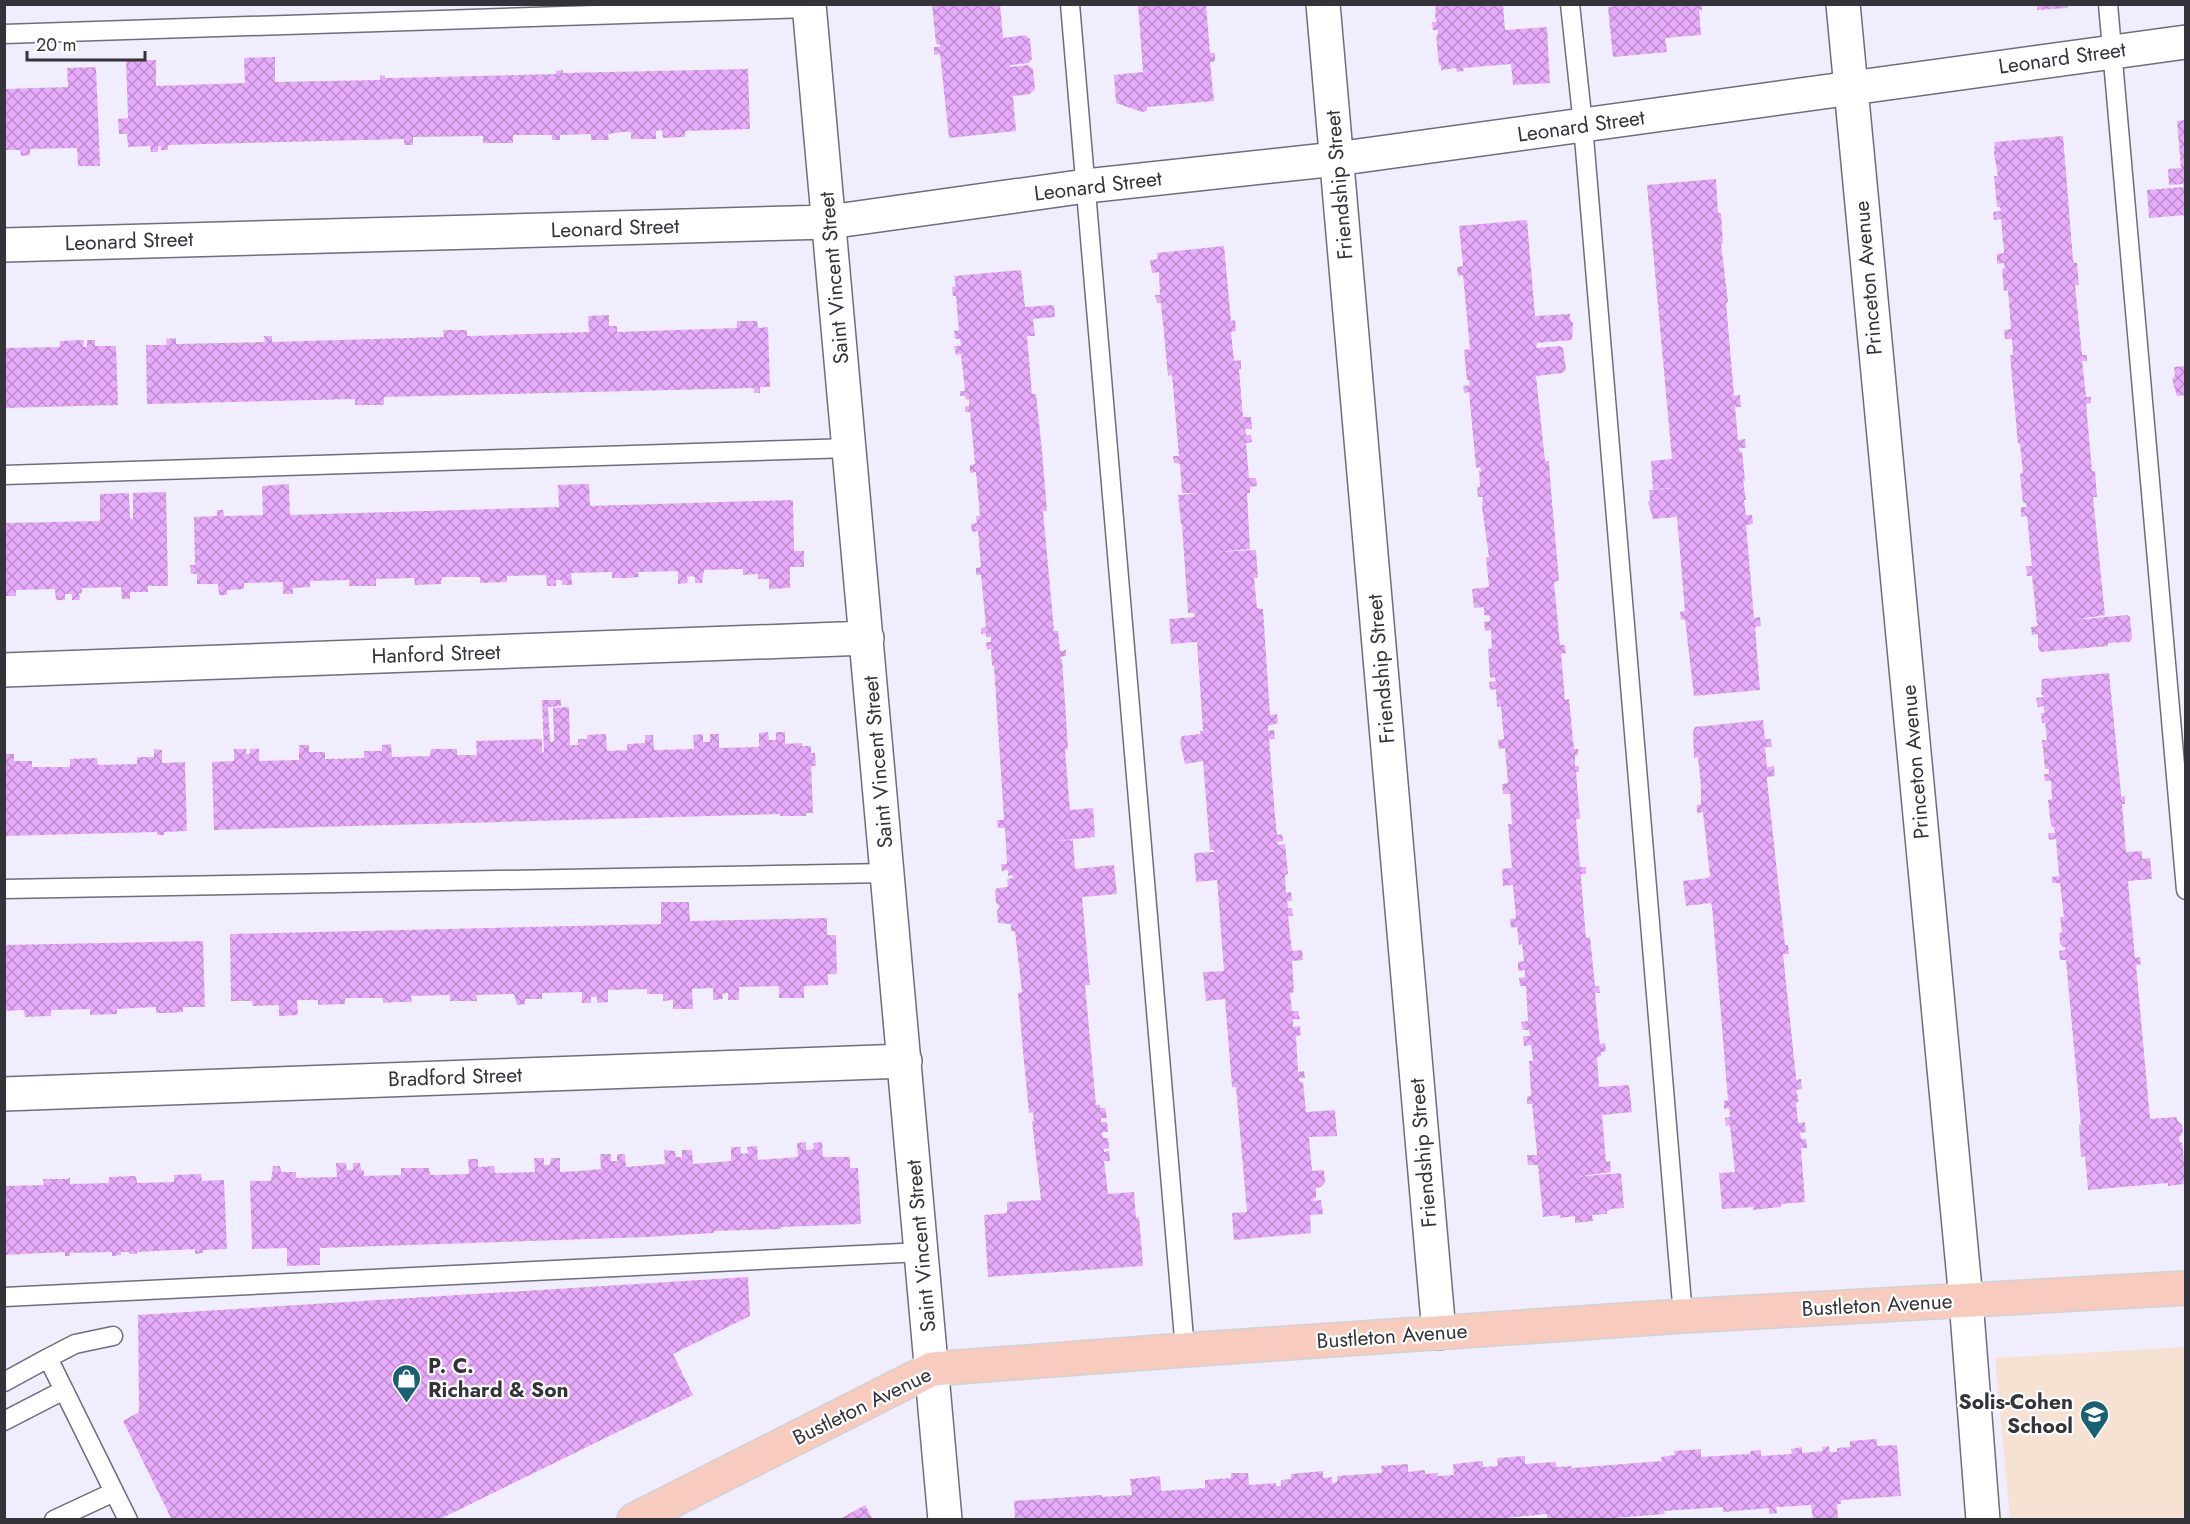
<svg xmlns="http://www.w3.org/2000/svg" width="2190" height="1524" viewBox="0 0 2190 1524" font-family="Jost,sans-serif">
	<defs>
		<pattern id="building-cross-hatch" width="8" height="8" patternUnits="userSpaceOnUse" patternTransform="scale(1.5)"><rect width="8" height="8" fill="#e7abfb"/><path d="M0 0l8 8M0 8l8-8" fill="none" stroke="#bc8ccc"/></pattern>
	</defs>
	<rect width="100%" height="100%" fill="#f0eefe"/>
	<!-- education -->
	<path fill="#f6e2d3" d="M2185 1347V1519H2010L1995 1358Z"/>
	<!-- building -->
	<path fill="url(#building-cross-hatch)" d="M932 4H1000L1003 38 1025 35 1030 39 1032 59 1028 63 1011 65 1010 67 1028 65 1033 69 1035 89 1030 94 1013 96 1016 131 949 138 940 54 934 55V47H940V44H936Z
		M1138 4H1206L1210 53H1215V61L1210 62 1214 101 1147 107V111L1142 112 1116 103 1114 75 1143 72Z
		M1436 4H1503L1505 30 1547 27 1550 83 1513 85 1511 64 1463 68 1464 71 1457 72 1456 68 1441 70V65H1439L1436 35H1438V30H1433L1432 22H1437L1435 16Z
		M1632 4H1702V10H1699L1701 35 1665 38 1667 52 1613 57 1608 7Z
		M2037 4H2071L2067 8 2037 10Z
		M275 57V82L380 80V76L385 75V78H393L556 74V71L563 70V73L748 69 750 129 685 131V137L663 138 662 130 656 131V139H631V132H623L608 134 609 140H591V134L560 135V140H552V135H513V143H483V136L413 137V145H404V139L168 145V150H161V146H158V152H151L150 146 128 147 127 134H119L118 119 128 118 126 60H156V86L245 83 244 58Z
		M96 67 100 166H78L77 148 30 149V155L21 156 20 150H4V89L68 87 67 68Z
		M2186 120V215L2149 218 2147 190 2184 187 2183 184 2169 185 2168 169 2181 168 2177 121Z
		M2063 136 2073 260 2074 263H2077L2079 285H2075L2082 355H2087V361H2082L2084 378 2086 397H2091V403L2086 404 2092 471H2095L2097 497H2093L2105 615 2074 620 2127 615 2130 617 2132 639 2129 642 2108 643V646L2040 652 2038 646V634L2032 635 2031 627 2038 626 2037 623 2032 576H2027L2026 566H2032L2027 516 2021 517V507H2027L2026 503H2023L2020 474 2023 473 2020 444H2018L2010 355H2013L2012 339H2005L2004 330 2011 329 2008 290 2004 291 2002 269 2005 268 2004 263 1997 264V254L2004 253 2001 219 1994 220 1993 212 2001 211 2000 207H1997L1994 176H1998L1994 153 1995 142Z
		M1716 179 1718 213H1721L1723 243 1721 244 1728 302 1726 303 1734 396 1740 395 1741 407H1735L1738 440 1745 439 1746 448H1739L1740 452H1742L1745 481H1743L1746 500H1744L1746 515H1752L1753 524 1746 525 1754 618 1760 617 1761 626 1755 627 1760 690 1694 696 1685 619 1681 620 1680 612 1685 611 1677 517 1653 519 1648 502 1650 500 1649 490 1674 488 1653 489 1651 461 1672 459 1647 185Z
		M1527 220 1535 316 1570 314V320L1573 323 1572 340 1537 343 1536 348 1559 346 1563 348 1566 370 1562 373 1536 376 1545 461H1549L1551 490 1559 581 1554 582 1560 645H1565L1566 653 1561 654 1565 700 1569 699 1574 749H1578V755L1575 756V766H1579V772H1576L1580 819H1576L1580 867H1586V874H1581V878L1586 938 1590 937 1595 986H1599L1600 993H1595L1598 1027 1600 1044 1605 1043 1606 1051 1601 1052V1056L1597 1057 1599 1087 1629 1085 1632 1112 1602 1115 1606 1162 1610 1161 1611 1172 1575 1177 1621 1173 1624 1208 1611 1209 1607 1211V1214L1592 1215 1593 1221 1575 1223V1216L1560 1218V1215L1543 1217 1538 1165H1528L1527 1155H1537V1152L1532 1104H1527V1097L1531 1096V1093L1529 1061H1533L1531 1045 1524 1046 1523 1036H1530L1529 1030H1523L1521 1022 1528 1021 1526 986H1520L1519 978 1525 977V970L1518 971V962L1524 961 1522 944 1519 945 1517 927 1511 928 1510 919 1516 918 1513 885 1503 886 1502 869 1512 868 1508 824H1512L1510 794H1503L1502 784 1508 783 1505 748 1499 749 1498 740 1504 739 1501 706 1497 707 1496 689 1490 690 1489 682 1496 681 1495 677 1490 678 1488 649 1492 648 1491 630 1485 631 1484 622 1490 621V616L1484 615V607L1474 608 1472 589 1489 587 1486 557H1489L1482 507 1483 497H1478L1477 487H1480L1479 471 1481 472 1480 467 1476 468 1469 392 1464 393 1463 386 1470 385 1469 380H1467L1464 350 1470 349 1463 275 1458 276 1457 267 1463 266 1459 226Z
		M1224 246 1231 321 1235 320 1236 331 1231 332 1234 361 1241 360V369H1239L1243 417H1251L1252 429H1245L1246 435H1251L1252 442 1246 443 1249 478H1256L1257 486 1250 487V493H1247L1250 549 1217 552 1256 550 1258 578H1254L1257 608 1263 609 1270 715 1277 714 1278 723 1268 726V731L1274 730 1275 739H1269L1275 816 1277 835 1282 834 1283 841 1277 842 1278 845 1285 844 1288 874 1285 875 1286 893 1291 892 1292 901H1287L1288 908H1292L1293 916H1288L1292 951 1302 950 1303 960 1292 961 1294 992 1290 993 1292 1011H1298L1300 1019H1293V1027L1300 1026 1301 1035 1296 1036 1298 1072 1304 1071 1305 1078H1299V1081L1303 1082 1306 1112 1335 1110 1337 1136 1309 1137 1312 1171 1324 1170 1325 1182 1321 1187 1316 1188V1198L1313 1199V1201L1321 1200 1323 1214 1310 1215 1311 1233 1234 1240 1232 1213 1247 1212 1236 1087H1232L1225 999 1206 1001 1203 972 1224 971 1217 880 1196 882 1194 853 1214 852V850H1210L1203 761 1185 764 1180 742 1182 736 1201 734 1200 731H1203L1197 642 1171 644 1169 619 1195 617 1194 613H1188L1182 524H1181L1178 495 1199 493H1182L1180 464 1174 463 1173 456H1179L1172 375 1168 376 1161 303H1157L1155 295H1160L1159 272 1152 273 1150 260 1158 259 1157 253Z
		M1021 270 1025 307 1054 305 1055 317 1033 319 1035 336H1027L1032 394H1036L1042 451 1047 511H1043L1054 631H1058L1060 651 1066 650V656L1060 657 1062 660 1066 718 1068 749 1065 750 1070 810 1093 808 1095 837 1054 841 1073 840 1075 869 1114 865 1117 894 1082 897 1090 985H1085L1096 1105H1100V1108H1105L1107 1118H1101V1122H1107L1108 1132H1103L1102 1134 1103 1138H1108L1109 1148 1104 1149V1152L1109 1151 1110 1161H1104L1108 1194 1134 1192 1136 1218 1139 1217 1143 1266 988 1277 984 1215 1007 1213V1202L1041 1200 1032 1121H1034L1033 1112 1029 1113 1023 1051 1018 993 1022 992 1015 931H1011V924L998 923 997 911 1000 906 996 903 995 891 997 888 1008 887 1007 879 1013 878 1012 875 1008 876V870L1002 871 1001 864H1007L1005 828H998L997 820H1004L994 666H992L991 649 987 650 986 642H991V637H986V633L981 634V628L986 627 981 575H976V568L981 567 978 531 972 532 971 524 977 523 976 516H980L976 472 970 473V465L975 464 970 412H965V406H969V399L966 400 965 396H960V391H965L961 354 956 355 954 346H961L960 339H955L954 331 959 330 956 296H953L952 287 956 286 954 276Z
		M609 315V326H617V332L737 328V321H757L758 328 768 327 770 387H760V393H754V388L384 397V405H355V399L147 404 146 345H167L166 339 176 338V344L265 342 264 336H272V342L442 337H444L443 330H467V336H472L589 332 588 316Z
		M84 340 83 347H87V340H95V346H116L118 405 4 408V348L60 347V341Z
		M2186 366V395L2177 396 2172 379 2175 376 2174 367Z
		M289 484 290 515 559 507 558 485 589 484 590 506 793 500 794 551H804V567H790V588L769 589V579H758V574L743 575V569L704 570 702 583H695V577L692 576 687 577 688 583 678 584V571L638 572 639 577 627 578H612V572L571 573 572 585H562V580H556V586H547L546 575 507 576V582L480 583V577H442L441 584 415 585 414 578 376 579V586H349V580L310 581V587L293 588V594H283V582L244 583V589L227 590V595H219L218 584H197V574H191L190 565H195L194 517 217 516V510H223L224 516 263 515 262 486Z
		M166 492 168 586H148V592H130V599H122L121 587 82 588V594L79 593 80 600H72V594H65V600H56L55 589 16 590V596H4V523L100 521V494L129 493 130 519H133V493Z
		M2109 673 2121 793V797L2125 796V804H2122L2126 852 2142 851V859L2150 858 2152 879 2128 881 2135 958 2140 957 2141 964 2136 965 2150 1119 2177 1117V1120L2182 1125 2183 1133 2179 1137 2180 1143 2182 1142 2186 1181H2183L2184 1184 2168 1186V1183L2088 1190 2085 1156 2081 1157 2079 1125H2081L2066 960H2060L2059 951 2065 950 2066 947H2063L2060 943 2059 934 2062 932 2060 917H2064L2060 883H2052V877L2059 876 2056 839 2049 840 2048 833H2055L2054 827 2051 826 2048 800 2052 799 2051 781H2045L2044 774H2049V769H2045L2042 740H2047L2045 723H2042L2041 713H2045L2044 710V706L2038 707 2036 698 2044 697 2041 694 2042 679Z
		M542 700H561V706L548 707 550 742 554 741 553 708 569 707 570 745H578V739H587V735L606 734 607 751 627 750V744L645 743V735H653L654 750 694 749 693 735 703 734V742H710V734H719V748L759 747V733L768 732 769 740H776V732H785V744L802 743V746H811V753H815L816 766H811L813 813H806V816H780V814L214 830 212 762 234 761V749H246V754H250V749H259V761L299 760V745H309V752H325V759L364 758V751H382V745L391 744 392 757 430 756 431 749H457V755H477L476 741 542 739V753L544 752Z
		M1763 720 1765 739H1771L1772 747H1765L1767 767 1774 766 1775 776 1767 777V780L1785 945H1788L1789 954H1783L1796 1077V1080L1801 1079 1802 1089 1796 1090 1799 1101 1796 1103 1798 1123 1805 1122 1806 1132 1800 1133 1801 1139H1806L1807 1148H1801L1805 1202 1781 1204V1207L1753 1210V1207L1722 1209 1719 1173 1735 1172 1730 1125 1726 1126 1725 1118 1730 1117 1729 1108 1724 1109V1101L1728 1100 1712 906 1711 903 1686 906 1683 881 1708 878 1710 876 1703 812 1697 813V805L1701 804V786L1698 757 1694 758 1693 732 1695 727Z
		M154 749 162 750V763L185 762 187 831 164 832V835H157V832L4 836 5 754H14V761H32V767H70V759L97 758 98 765 137 764V757H154Z
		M661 902H689L690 921 827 918V935H836L837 974H828V985L804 986V998H779V986L739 987V1000H728V993L722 994 723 999 713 1000V988L692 989 693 1009H673V1000L663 1001V994H647V989L608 990V1002L597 1003V997H591V1003H582V992L542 993V999H525V1004L517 1005 514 994 476 995 477 1001H450V995L411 996 412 1002H398L383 1003V998H345V1004L318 1005V1000H297L298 1015 279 1016V1005L253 1006 252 1001H231L230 934 661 924Z
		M203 941 205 1007H183V1012L170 1013H156V1007L117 1009V1014L90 1015V1009L51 1010V1016L25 1017 24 1010 4 1011V945Z
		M806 1142V1150L814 1149 813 1143 822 1142 823 1157H850V1168H858L861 1224 781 1227V1229L714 1231V1233L648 1237 320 1248V1265H316L287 1266V1248L252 1249 250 1181H271L273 1166H280L281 1172H296V1178L337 1177 336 1163H346L347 1170H353V1163H360L361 1170H364V1176L401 1175V1168H429L430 1175 469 1174 468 1159H478V1167L494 1166 495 1173 535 1172 534 1158H544V1165H550L551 1158H560V1172L579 1171 601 1169 600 1154H611V1161H617V1154H625L626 1167 665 1164 664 1150 675 1151 676 1157H682V1150H692L693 1164 731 1161V1147H740L741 1153 743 1154 748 1153 747 1147 757 1146 758 1160 798 1157 797 1143Z
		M201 1174 202 1181 224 1180 227 1249 203 1250V1253L195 1254V1249L137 1252V1254H129V1252H121V1255L112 1256V1252L70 1253V1256H65V1252L4 1255V1186L44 1185 43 1179H68L70 1177V1184L109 1183V1177L136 1176 137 1183 174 1182V1175Z
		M748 1277 750 1316 673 1354 693 1395 438 1520H172L123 1421 139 1412 138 1315Z
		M1877 1439V1446L1897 1445 1901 1496 1841 1500V1504H1837L1838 1519 1830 1520H1813L1811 1505 1776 1507 1777 1513 1769 1514V1508L1723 1512V1507L1664 1511 1665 1514 1590 1520H1547V1514L1487 1520H1015L1014 1501 1102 1495V1497L1132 1495 1130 1479 1160 1476 1161 1491 1205 1488V1480L1231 1478V1473H1248L1249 1485 1276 1483V1486H1281V1480L1291 1479V1474L1323 1471V1478L1332 1477V1483L1337 1482V1476L1382 1473 1381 1466 1408 1464V1472L1425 1470V1474L1438 1473 1437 1476 1454 1475 1453 1464 1483 1461V1467L1498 1466 1497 1458 1525 1456V1464L1556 1462V1467L1572 1466V1468L1662 1461 1661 1457 1675 1455 1674 1451 1689 1450 1701 1449V1457L1749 1454V1457L1751 1451 1761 1450V1456L1792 1454 1791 1449 1802 1447V1453L1823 1451 1822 1447 1829 1446 1830 1452H1837V1448L1850 1447V1441Z
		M865 1505 873 1520H838Z"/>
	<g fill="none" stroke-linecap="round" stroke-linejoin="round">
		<defs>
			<path id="service" d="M1070 4 1185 1350
				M1570 4 1583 125 1683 1316
				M2108 4 2186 890
				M4 34 809 8
				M4 475 850 448
				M4 889 888 873
				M4 1297 922 1252
				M48 1358 75 1344 113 1336
				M4 1382 48 1358 128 1520
				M4 1421 64 1390
				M54 1520 114 1492"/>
			<path id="minor" d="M809 4 945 1520
				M1323 4 1439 1333
				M1843 4 1966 1300 1983 1520
				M4 245 829 222 1086 186 1336 159 2186 42
				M4 670 867 638
				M4 1094 905 1061"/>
			<path id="primary" d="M634 1520 932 1369 1185 1350 1683 1316 2186 1288"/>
		</defs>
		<!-- service casing -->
		<use href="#service" stroke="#6f6d7b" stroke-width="21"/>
		<!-- minor casing -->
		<use href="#minor" stroke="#6f6d7b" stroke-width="36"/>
		<!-- primary casing -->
		<use href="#primary" stroke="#d2d2d3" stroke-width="36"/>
		<!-- service -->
		<use href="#service" stroke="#fff" stroke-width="18"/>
		<!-- minor -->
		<use href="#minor" stroke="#fff" stroke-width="33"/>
		<!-- primary -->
		<use href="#primary" stroke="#f7cbbe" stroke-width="33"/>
	</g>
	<!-- icons -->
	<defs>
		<symbol id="shop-pin" viewBox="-11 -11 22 30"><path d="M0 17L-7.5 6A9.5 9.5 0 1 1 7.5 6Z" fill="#196070" stroke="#fff"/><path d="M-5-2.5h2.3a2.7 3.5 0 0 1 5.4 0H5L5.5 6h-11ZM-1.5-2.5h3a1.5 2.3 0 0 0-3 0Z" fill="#fff"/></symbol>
		<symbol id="school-pin" viewBox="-11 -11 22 30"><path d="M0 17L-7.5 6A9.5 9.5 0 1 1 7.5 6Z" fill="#196070" stroke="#fff"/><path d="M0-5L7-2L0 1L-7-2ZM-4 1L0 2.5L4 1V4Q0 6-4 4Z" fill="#fff"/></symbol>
	</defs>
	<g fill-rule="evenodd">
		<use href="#shop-pin" x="390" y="1362" width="33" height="45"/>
		<use href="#school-pin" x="2078" y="1398" width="33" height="45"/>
	</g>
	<g text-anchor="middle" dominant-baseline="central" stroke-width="4.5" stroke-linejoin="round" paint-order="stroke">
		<!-- street labels -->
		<g font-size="21" fill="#343339" stroke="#fff">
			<text transform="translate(2062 58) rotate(-8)">Leonard Street</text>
			<text transform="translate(1581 126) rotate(-8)">Leonard Street</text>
			<text transform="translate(1339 185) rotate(-95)">Friendship Street</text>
			<text transform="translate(1098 186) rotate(-7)">Leonard Street</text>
			<text transform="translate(615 228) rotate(-2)">Leonard Street</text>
			<text transform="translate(129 241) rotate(-2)">Leonard Street</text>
			<text transform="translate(834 278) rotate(-95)">Saint Vincent Street</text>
			<text transform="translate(1868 278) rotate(-95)">Princeton Avenue</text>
			<text transform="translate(436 654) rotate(-2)">Hanford Street</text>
			<text transform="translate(1381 669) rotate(-95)">Friendship Street</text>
			<text transform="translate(878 762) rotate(-95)">Saint Vincent Street</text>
			<text transform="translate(1915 762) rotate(-95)">Princeton Avenue</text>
			<text transform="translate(455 1077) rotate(-2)">Bradford Street</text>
			<text transform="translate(1423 1153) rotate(-95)">Friendship Street</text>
			<text transform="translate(921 1246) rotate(-95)">Saint Vincent Street</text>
			<text transform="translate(1877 1305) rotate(-3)">Bustleton Avenue</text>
			<text transform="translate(1392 1336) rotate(-4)">Bustleton Avenue</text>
			<text transform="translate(862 1406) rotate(-26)">Bustleton Avenue</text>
		</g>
		<!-- poi labels -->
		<g font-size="21" font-weight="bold" fill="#343339" stroke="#fff" text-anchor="start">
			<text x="428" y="1366">P. C.<tspan x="428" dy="24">Richard &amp; Son</tspan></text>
			<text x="2073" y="1402" text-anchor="end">Solis-Cohen<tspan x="2073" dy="24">School</tspan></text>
		</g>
	</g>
	<!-- border -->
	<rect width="2190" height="1524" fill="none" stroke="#343339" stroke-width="12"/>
	<!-- scale -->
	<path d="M27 51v9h118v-9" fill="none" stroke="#343339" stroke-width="3"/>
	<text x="36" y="51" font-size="18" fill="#343339" stroke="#ffffff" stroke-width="4.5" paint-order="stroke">20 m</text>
</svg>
